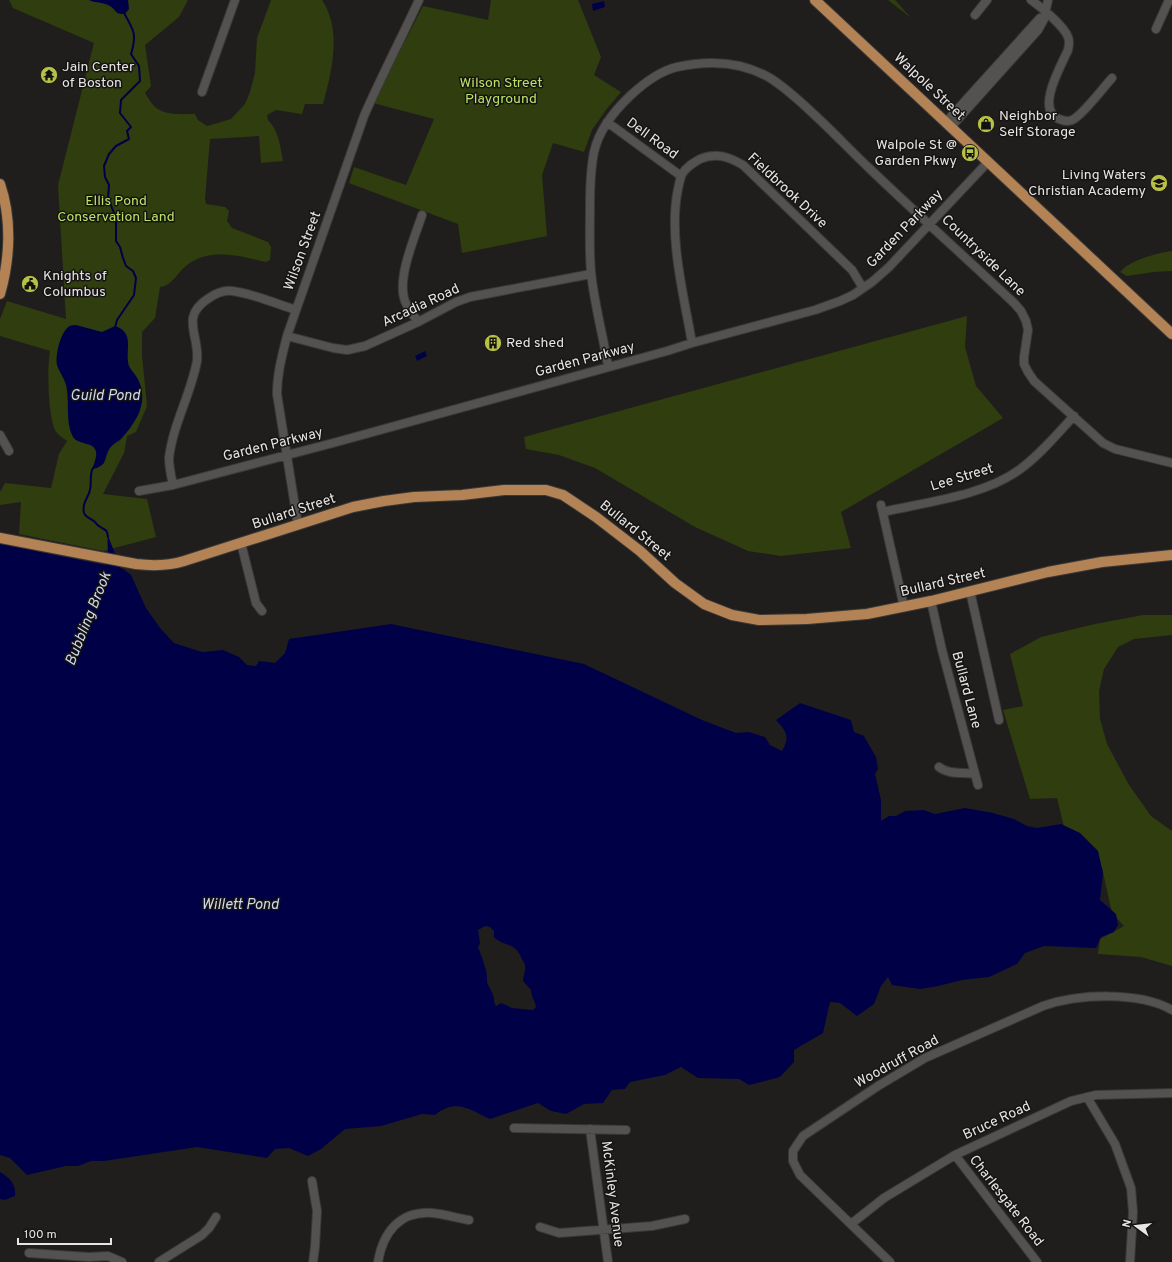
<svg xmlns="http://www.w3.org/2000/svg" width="1172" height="1262" viewBox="0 0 1172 1262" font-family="Overpass,sans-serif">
	<rect width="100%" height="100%" fill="#201e1c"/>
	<!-- green -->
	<path fill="#2f3d0f" d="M9 0H188L179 17 145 45 151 86 145 93C148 97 150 102 154 106 164 116 182 114 195 114L198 120 207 126 231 119 245 104 250 92 255 73 257 38 271 0H322C342 30 332 71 323 104H305L302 114 276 110 267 115 268 120C279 131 280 146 283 161L261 163 259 136 210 139 205 199 206 204 225 207 229 211 227 221 232 228 268 242 271 247 270 260 266 262C240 256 209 247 186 266 177 273 172 286 160 287L155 318 142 332V356L147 406 136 432 127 436 124 453 103 494 147 499 156 537 103 551 19 534 21 502 0 505V492L5 483 51 488 59 454 67 441C63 438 57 434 55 430 48 414 47 369 50 351L0 336V319L7 301 66 319 58 185 94 43 13 8Z
		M491 0H578L601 57 594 75 621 92 606 110 592 130 584 152 553 143 542 175 547 236 462 253 458 224 349 183 354 167 406 185 434 119 373 103 423 6 488 20Z
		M888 0H895L911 18Z
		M1172 251V271L1154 272 1127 276 1120 272C1130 260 1157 253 1172 251Z
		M967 316 965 347 976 386 1003 418 841 512 851 548 781 556 748 551 695 527 595 468 559 455 526 449 524 437Z
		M1143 615H1172V635L1134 639 1118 647 1104 669 1099 691 1100 719 1107 744 1129 785 1151 816 1172 831V966L1141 957 1098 954 1100 939 1124 926 1112 913 1102 868 1064 827 1057 798 1030 799 1003 710 1023 706 1010 654 1041 637 1095 624Z"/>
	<!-- water -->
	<path fill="#000047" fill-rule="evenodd" d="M89 0H128L129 9 125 14C114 15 117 9 108 5 102 2 95 3 89 0Z
		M604 1 605 7 593 11 592 4Z
		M76 325 102 332 115 326C136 333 124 351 129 366 131 370 134 373 136 376 144 388 144 402 138 415 134 423 127 433 120 440 117 442 113 444 110 448 103 458 109 466 92 469 107 435 78 450 72 435 66 422 69 405 67 390 66 380 60 374 57 365 55 355 61 330 70 326 71 325 75 325 76 325Z
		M425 351 427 356 417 361 415 356Z
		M108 536 116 556 117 566 123 569 131 575 146 608 160 628 174 643 202 652 223 650 239 657 247 665 256 666 259 661 275 663 285 653 289 639 391 624 584 664 702 720 736 733 749 732 765 737 770 745 782 751C790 737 787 732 776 720L800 703 851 720 854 732 864 736 876 757 878 769 875 774 881 800V821L889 816H896L905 811 924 810 935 814 965 808 993 813 1014 819 1027 826 1037 828 1061 824 1080 833 1098 851 1103 873 1100 900 1116 914 1118 925 1114 932 1101 937 1096 948 1044 946 1025 953 1017 964 989 977 962 980 938 986 920 989 892 985 888 977 881 986 874 1004 857 1016 840 1003 830 1002 823 1033 794 1050V1062L780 1077 749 1085 739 1079 698 1078 681 1067 665 1075 630 1082 625 1089 612 1090 603 1103 584 1104 566 1114 551 1111 538 1103 490 1119C469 1109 456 1098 435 1115L422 1114 381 1126 345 1129 321 1149 308 1156 289 1148 275 1149 267 1158 197 1147 104 1161H91L78 1166H66L27 1175 10 1158 0 1155V544L105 565C111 557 106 546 108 536ZM485 926 490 927 494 931V937C503 947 514 941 521 957 522 960 525 963 525 966 526 971 523 976 523 981L531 990C531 996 535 1001 536 1007L533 1010 512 1008 501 1003 496 1006 494 1002C495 994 489 989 487 982 487 981 487 976 487 975 487 972 480 950 478 948L480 943 478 930Z
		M0 1172C10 1178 16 1184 15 1196L5 1200 0 1199Z"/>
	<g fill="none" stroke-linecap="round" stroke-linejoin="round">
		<!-- stream -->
		<path stroke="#000047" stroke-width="2" d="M115 328 117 320 134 295 136 278 133 271 126 266 123 258 120 247 116 241V218L108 198 109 185 105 177 104 166 109 154 116 146 129 139 127 131 131 127 120 113 121 100 140 81 139 66 131 54C137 35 134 30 124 13
			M93 468C89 475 92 482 90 490 89 495 85 500 84 505 82 517 87 516 95 522 96 523 97 525 99 526 105 531 107 528 108 537"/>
		<defs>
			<path id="minor" d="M1031 0C1041 7 1064 26 1068 37 1070 41 1069 45 1068 50 1061 66 1035 110 1059 119 1064 121 1070 122 1074 119 1085 112 1103 88 1112 78
				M975 15 987 0
				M1156 29 1169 0
				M202 92 235 0
				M607 122 681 176
				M946 122 1040 18
				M951 127 1038 30 1044 19 1048 0
				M418 322C413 314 406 307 404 298 398 275 415 237 422 215
				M287 336 333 348 347 350 365 346 418 322 456 302 470 297 591 274
				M692 343C684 296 668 236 678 189 679 184 680 179 682 174 686 167 693 163 700 159 716 152 729 157 743 165L852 270 863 288
				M608 366C603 335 594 303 591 272 589 250 590 228 590 206 590 191 591 167 594 152 599 130 615 110 631 95 644 83 660 71 677 67 709 60 741 61 770 78 789 90 804 105 820 120 837 136 853 153 870 169 917 214 966 258 1014 303L1021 311 1026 321 1028 330 1024 357V364L1028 372 1034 381 1103 443 1115 449 1172 463
				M0 435 9 451
				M173 485C171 476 169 467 169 458 173 424 191 394 197 361 200 335 179 317 209 298 215 294 224 290 232 291 251 293 277 304 296 310
				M139 491 173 485 333 443 667 351 692 343 815 310 840 301 853 295 872 282 889 267 988 162
				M881 505 904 607
				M883 512C926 502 983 496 1019 470 1040 455 1057 434 1074 416
				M298 525 277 394C277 374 282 356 287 336L364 116C381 77 401 39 419 0
				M241 543 256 603 262 611
				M970 591 999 720
				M931 601 942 650 978 785
				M939 767C949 775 963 772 975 774
				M1087 1097 1115 1144 1131 1188 1133 1212 1130 1262
				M514 1128 626 1130
				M590 1129 608 1262
				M955 1155 1037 1262
				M312 1181 317 1211 315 1247 313 1262
				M851 1224 884 1198 955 1155 1071 1101 1096 1095 1172 1093
				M540 1227 559 1233 652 1226 685 1219
				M29 1253 89 1257 108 1256 122 1262
				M159 1262 202 1235 209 1228 216 1217
				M378 1262C383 1233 399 1211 432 1213 444 1214 457 1218 469 1220
				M890 1262 800 1175 793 1161V1151L803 1136 878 1086 925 1058 1043 1006C1078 994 1139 991 1172 1010"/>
			<path id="major" d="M815 0 1172 334
				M0 184C12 219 10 259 0 294
				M0 538 136 564C153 566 168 566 184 561L353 507 384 501 414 497 462 495 504 490H546L563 495 596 517 640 551 675 583 704 604 732 615 759 620 807 619 867 614 931 601 1048 572 1102 562 1172 555"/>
		</defs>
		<!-- minor casing -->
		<use href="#minor" stroke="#3a3938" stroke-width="10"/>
		<!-- major casing -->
		<use href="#major" stroke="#3a3938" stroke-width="12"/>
		<!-- minor -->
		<use href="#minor" stroke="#545250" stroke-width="8"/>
		<!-- major -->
		<use href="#major" stroke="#b38355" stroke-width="10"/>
	</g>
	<!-- icons -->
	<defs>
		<symbol id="temple-disc" viewBox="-11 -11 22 22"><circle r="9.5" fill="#b8c147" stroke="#161413"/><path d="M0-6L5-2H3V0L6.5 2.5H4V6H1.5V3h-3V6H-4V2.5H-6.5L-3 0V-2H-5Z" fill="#111"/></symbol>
		<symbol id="shop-disc" viewBox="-11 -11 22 22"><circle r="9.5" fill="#b8c147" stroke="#161413"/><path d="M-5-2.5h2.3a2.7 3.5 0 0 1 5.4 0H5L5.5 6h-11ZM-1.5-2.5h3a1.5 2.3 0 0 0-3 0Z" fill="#111"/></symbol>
		<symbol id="bus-disc" viewBox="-11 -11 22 22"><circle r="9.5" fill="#b8c147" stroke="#161413"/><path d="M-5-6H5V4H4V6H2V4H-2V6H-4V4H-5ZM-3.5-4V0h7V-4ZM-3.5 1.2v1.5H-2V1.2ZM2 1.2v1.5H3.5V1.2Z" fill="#111"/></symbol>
		<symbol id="school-disc" viewBox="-11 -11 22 22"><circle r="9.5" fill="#b8c147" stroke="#161413"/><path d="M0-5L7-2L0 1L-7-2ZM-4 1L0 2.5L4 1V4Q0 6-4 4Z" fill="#111"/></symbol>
		<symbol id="civic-disc" viewBox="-11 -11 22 22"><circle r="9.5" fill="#b8c147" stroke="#161413"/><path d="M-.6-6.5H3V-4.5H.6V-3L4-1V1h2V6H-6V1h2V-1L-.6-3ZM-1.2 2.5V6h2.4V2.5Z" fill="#111"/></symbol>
		<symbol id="building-disc" viewBox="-11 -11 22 22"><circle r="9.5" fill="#b8c147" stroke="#161413"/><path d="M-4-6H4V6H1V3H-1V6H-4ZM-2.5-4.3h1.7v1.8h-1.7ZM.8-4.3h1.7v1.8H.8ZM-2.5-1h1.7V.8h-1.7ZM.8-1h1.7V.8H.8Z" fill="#111"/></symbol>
	</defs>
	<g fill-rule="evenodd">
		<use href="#temple-disc" x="39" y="65" width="20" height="20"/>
		<use href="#shop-disc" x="976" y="114" width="20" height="20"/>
		<use href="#bus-disc" x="960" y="143" width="20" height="20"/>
		<use href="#school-disc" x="1149" y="173" width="20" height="20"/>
		<use href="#civic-disc" x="20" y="274" width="20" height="20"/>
		<use href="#building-disc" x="483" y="333" width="20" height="20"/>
	</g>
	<g text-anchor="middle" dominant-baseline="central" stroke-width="3" stroke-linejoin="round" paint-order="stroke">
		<!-- poi labels -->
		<g font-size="14" fill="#e6e5e4" stroke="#161413" text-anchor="start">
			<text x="62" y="67">Jain Center<tspan x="62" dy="16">of Boston</tspan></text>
			<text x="999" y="116">Neighbor<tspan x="999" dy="16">Self Storage</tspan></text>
			<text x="957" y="145" text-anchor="end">Walpole St @<tspan x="957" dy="16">Garden Pkwy</tspan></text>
			<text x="1146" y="175" text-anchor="end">Living Waters<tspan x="1146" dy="16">Christian Academy</tspan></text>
			<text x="43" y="276">Knights of<tspan x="43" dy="16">Columbus</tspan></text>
			<text x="506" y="343">Red shed</text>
		</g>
		<!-- park labels -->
		<g font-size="14" fill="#bce265" stroke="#161413">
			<text x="501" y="83">Wilson Street<tspan x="501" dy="16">Playground</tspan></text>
			<text x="116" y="201">Ellis Pond<tspan x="116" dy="16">Conservation Land</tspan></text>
		</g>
		<!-- street labels -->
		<g font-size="14" fill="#e6e5e4" stroke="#161413">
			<text transform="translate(929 87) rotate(43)">Walpole Street</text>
			<text transform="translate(652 139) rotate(36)">Dell Road</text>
			<text transform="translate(787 191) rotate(43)">Fieldbrook Drive</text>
			<text transform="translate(905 229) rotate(-46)">Garden Parkway</text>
			<text transform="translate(303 251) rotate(-70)">Wilson Street</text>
			<text transform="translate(983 256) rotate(44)">Countryside Lane</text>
			<text transform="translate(421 306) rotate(-25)">Arcadia Road</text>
			<text transform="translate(585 360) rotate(-15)">Garden Parkway</text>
			<text transform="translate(273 445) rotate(-14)">Garden Parkway</text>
			<text transform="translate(962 478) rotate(-17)">Lee Street</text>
			<text transform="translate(294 512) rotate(-18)">Bullard Street</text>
			<text transform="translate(635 531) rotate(39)">Bullard Street</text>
			<text transform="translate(943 583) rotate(-13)">Bullard Street</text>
			<text transform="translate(966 690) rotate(75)">Bullard Lane</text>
			<text transform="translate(897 1062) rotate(-29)">Woodruff Road</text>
			<text transform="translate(997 1121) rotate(-25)">Bruce Road</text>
			<text transform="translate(612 1194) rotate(83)">McKinley Avenue</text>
			<text transform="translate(1006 1201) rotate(52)">Charlesgate Road</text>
		</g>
		<!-- water labels -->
		<g font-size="15" font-style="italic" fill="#ced9ee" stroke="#161413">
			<text x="105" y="396">Guild Pond</text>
			<text transform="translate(89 619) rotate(-68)">Bubbling Brook</text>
			<text x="240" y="905">Willett Pond</text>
		</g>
	</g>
	<!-- north arrow -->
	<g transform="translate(1136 1226) rotate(285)" stroke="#161413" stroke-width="3" paint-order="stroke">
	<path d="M0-3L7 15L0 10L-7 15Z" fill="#e6e5e4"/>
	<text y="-6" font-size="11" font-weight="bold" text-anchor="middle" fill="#e6e5e4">N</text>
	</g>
	<!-- scale -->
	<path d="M18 1238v6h93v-6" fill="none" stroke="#e6e5e4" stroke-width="2"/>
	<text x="24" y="1238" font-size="12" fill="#e6e5e4" stroke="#161413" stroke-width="3" paint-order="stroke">100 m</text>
</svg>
